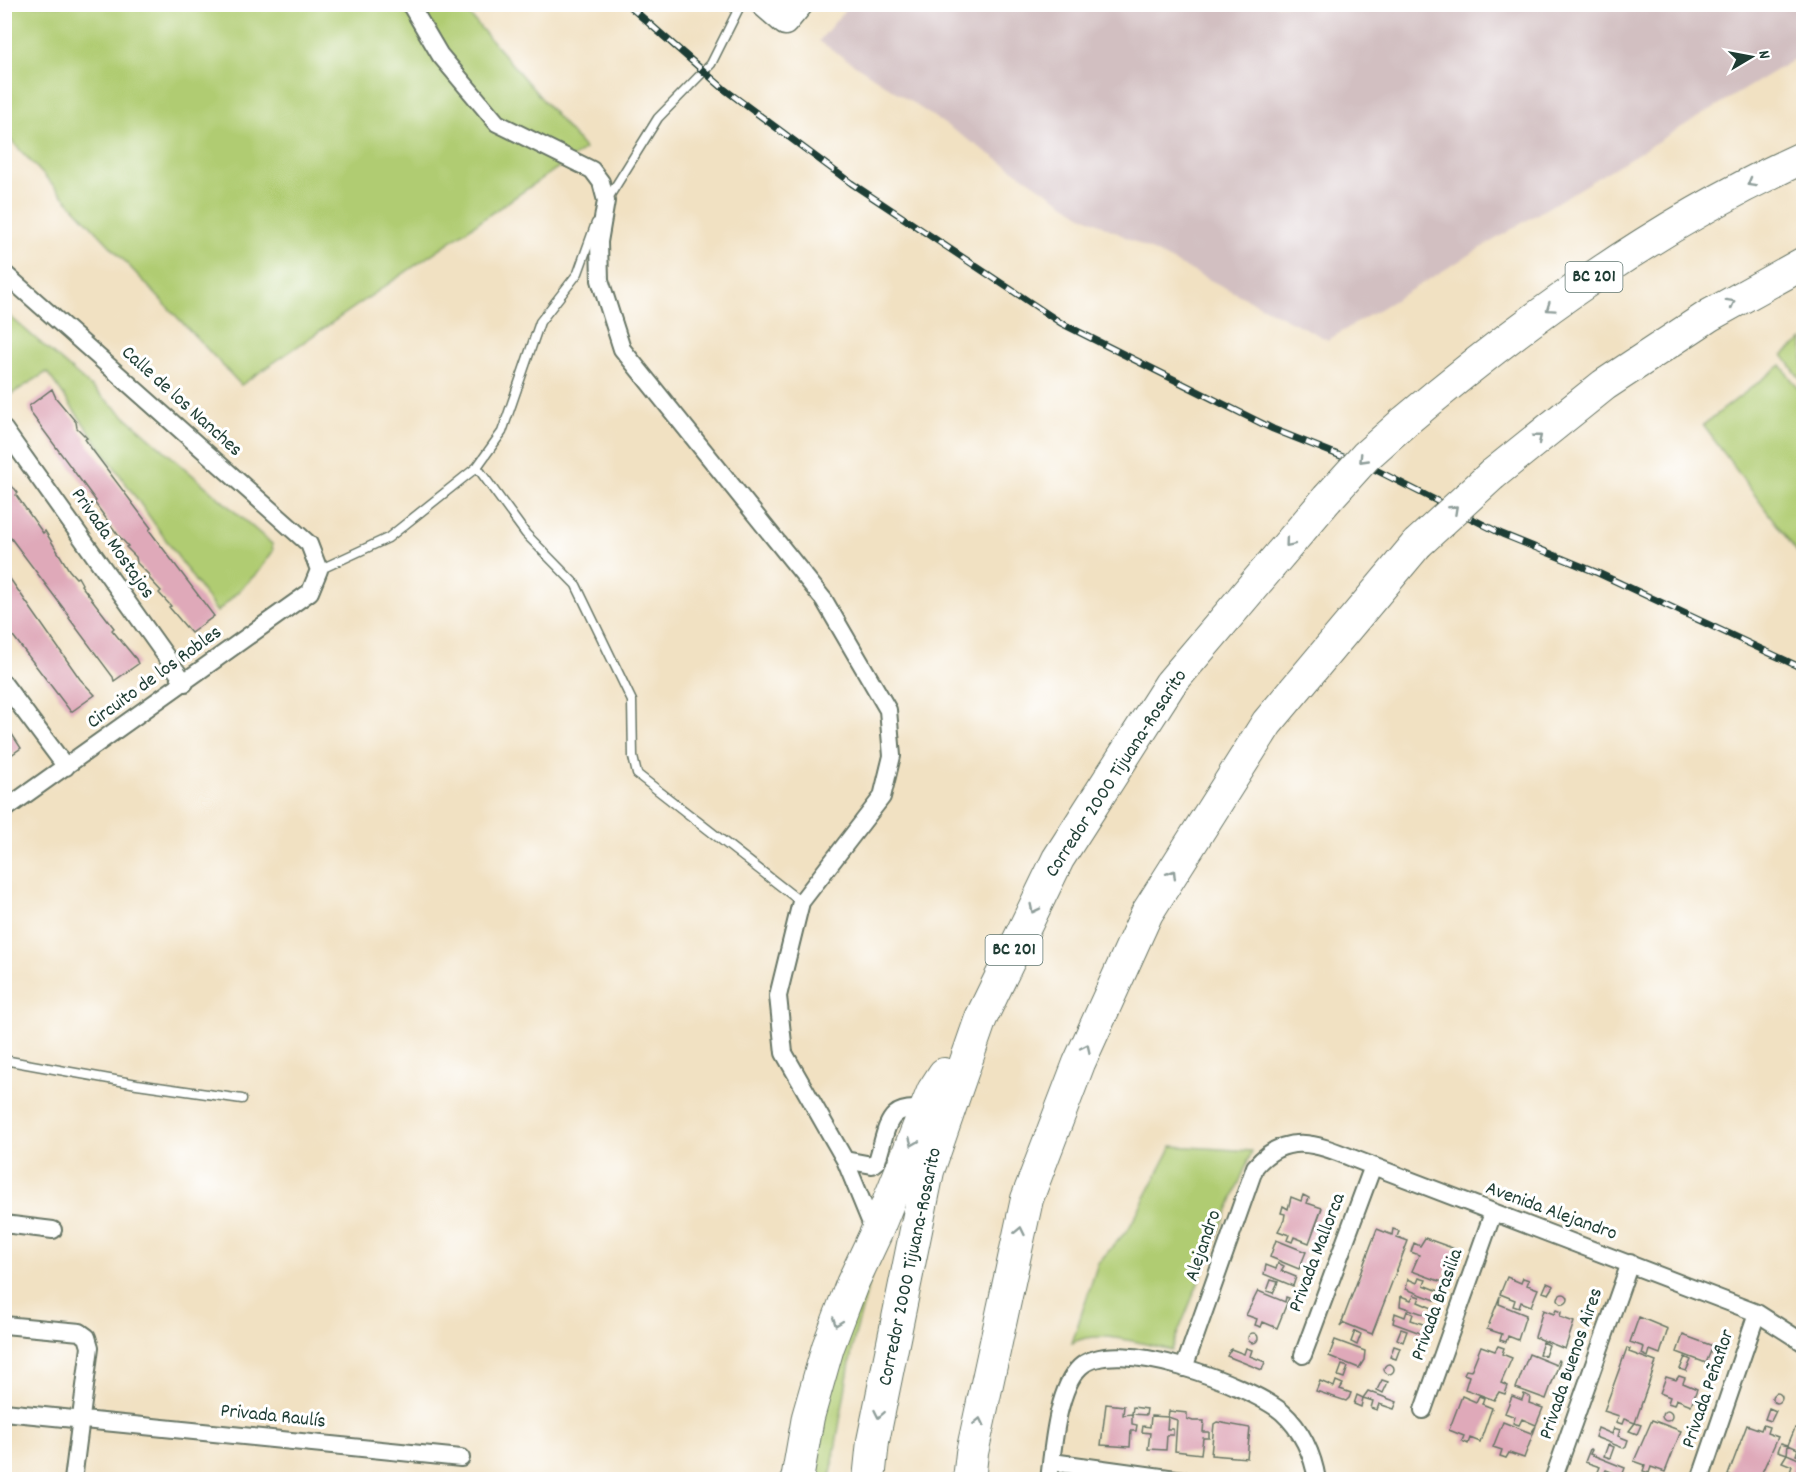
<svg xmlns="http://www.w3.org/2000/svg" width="1808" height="1484" viewBox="0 0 1808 1484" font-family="Dekko,sans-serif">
	<rect width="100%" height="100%" fill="#fff"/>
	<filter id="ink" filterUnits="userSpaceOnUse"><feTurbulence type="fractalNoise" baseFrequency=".0167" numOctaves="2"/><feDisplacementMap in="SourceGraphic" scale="12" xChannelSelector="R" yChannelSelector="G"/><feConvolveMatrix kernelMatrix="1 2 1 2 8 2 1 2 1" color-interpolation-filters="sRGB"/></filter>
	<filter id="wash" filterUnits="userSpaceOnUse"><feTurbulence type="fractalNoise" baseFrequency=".008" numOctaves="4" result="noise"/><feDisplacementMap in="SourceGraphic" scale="24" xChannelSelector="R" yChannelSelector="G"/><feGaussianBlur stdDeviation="1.35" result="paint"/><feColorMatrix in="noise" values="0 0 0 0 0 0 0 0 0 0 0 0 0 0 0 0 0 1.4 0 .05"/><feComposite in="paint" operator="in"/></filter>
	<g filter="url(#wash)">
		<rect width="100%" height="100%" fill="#f1e1c2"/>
		<!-- industrial -->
		<path fill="#d2bfc1" d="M849 5H1803V54L1328 340 1082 215 819 41Z"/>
		<!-- green -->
		<path fill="#b0cc72" stroke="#688453" stroke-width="1.5" d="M460 4 585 149 241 385 5 134V5Z
			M5 312 272 544 273 551 260 570 217 612 47 372 5 398Z
			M1803 340V383L1783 355Z
			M1781 365 1803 395V560L1703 425Z
			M1172 1146 1252 1151 1171 1350C1141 1344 1100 1328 1072 1343L1098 1263 1129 1228Z
			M885 1225 854 1339 830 1479 808 1480 833 1357Z"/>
		<g id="blocks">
			<!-- building -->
			<path fill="#dfa9b9" d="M52 389 56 398 76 422 77 428 87 438 85 439 91 448 151 528 149 530 214 616 191 633 169 607 171 606 159 593 161 591 149 578 150 576 137 563 136 557 126 547 128 546 118 535 94 502 96 501 30 412 29 406Z
				M4 480 15 489 18 493 16 495 43 533 45 531 69 570 76 578 78 577 82 584 81 585 114 628 112 630 136 659 138 664 114 681 113 677 69 618 70 617 4 529Z
				M6 573 80 679 95 695 71 712 7 628 9 626 4 620Z
				M4 722 21 748 4 760Z
				M1303 1195 1309 1198 1307 1203 1322 1208 1309 1243 1294 1237 1292 1242 1287 1240 1289 1235 1278 1231 1284 1220 1285 1214 1281 1213 1283 1206 1288 1209 1291 1197 1301 1201Z
				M1377 1229 1392 1235 1393 1229 1399 1231 1397 1237 1408 1241 1372 1334 1344 1323 1340 1327Z
				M1425 1238 1455 1249 1442 1282 1412 1271 1419 1255 1411 1252 1414 1243 1420 1246Z
				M1276 1240 1306 1252 1299 1269 1270 1257Z
				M1278 1263 1284 1266 1281 1271 1296 1277 1293 1286 1264 1274 1266 1265 1276 1269Z
				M1507 1277 1521 1283 1523 1278 1529 1280 1527 1285 1538 1289 1531 1306 1521 1302 1519 1308 1513 1306 1515 1300 1500 1294Z
				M1419 1278 1426 1280 1424 1285 1439 1291 1435 1300 1406 1289 1408 1279 1417 1283Z
				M1271 1280 1278 1282 1273 1293 1267 1291Z
				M1547 1283 1554 1286 1549 1294 1543 1292Z
				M1258 1291 1285 1302 1286 1297 1289 1298 1277 1328 1263 1322 1261 1327 1255 1325 1257 1319 1246 1315Z
				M1558 1299a5 5 0 1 1 10 0a5 5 0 1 1-10 0Z
				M1414 1295 1420 1297 1418 1302 1432 1308 1429 1316 1400 1306 1401 1296 1411 1300Z
				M1500 1296 1499 1304 1526 1315 1518 1340 1508 1336 1506 1342 1500 1340 1502 1334 1487 1329Z
				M1543 1310 1554 1314 1556 1310 1561 1312 1560 1317 1574 1322 1565 1349 1535 1337Z
				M1407 1311 1413 1314 1411 1320 1426 1325 1423 1334 1393 1323 1395 1313 1405 1317Z
				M1639 1317 1668 1329 1660 1354 1650 1350 1648 1357 1642 1354 1644 1347 1630 1342Z
				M1401 1329 1407 1331 1403 1342 1397 1339Z
				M1355 1331 1361 1334 1357 1345 1351 1342Z
				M1248 1338a5 5 0 1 1 10 0a5 5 0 1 1-10 0Z
				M1683 1335 1713 1346 1706 1363 1677 1352Z
				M1335 1340 1365 1351 1364 1360 1359 1368 1329 1356Z
				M1543 1342 1549 1345 1545 1356 1539 1354Z
				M1394 1346 1400 1348 1396 1359 1390 1357Z
				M1481 1346 1495 1351 1498 1346 1504 1348 1502 1354 1512 1358 1501 1383 1508 1386 1505 1394 1499 1392 1494 1400 1465 1389 1469 1376 1464 1374 1466 1370 1471 1371Z
				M1246 1348 1252 1350 1250 1356 1265 1362 1262 1370 1227 1356 1231 1349 1244 1354Z
				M1627 1348 1630 1349 1629 1352 1656 1362 1635 1423 1624 1419 1622 1424 1616 1422 1619 1416 1604 1411Z
				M1529 1354 1556 1365 1558 1360 1560 1361 1546 1399 1516 1388Z
				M1685 1357 1691 1360 1686 1371 1680 1369Z
				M1384 1369a5 5 0 1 1 10 0a5 5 0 1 1-10 0Z
				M1342 1365 1348 1367 1344 1378 1338 1376Z
				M1679 1376 1685 1378 1683 1383 1697 1389 1691 1405 1676 1399 1674 1405 1668 1403 1670 1397 1660 1393 1666 1377 1676 1380Z
				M1382 1380 1388 1382 1383 1393 1377 1390Z
				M1320 1381 1334 1387 1336 1381 1343 1384 1340 1389 1351 1393 1349 1398 1346 1401 1316 1391Z
				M1368 1391 1397 1402 1394 1409 1379 1404 1377 1410 1371 1408 1373 1401 1363 1398 1361 1407 1354 1404 1357 1395 1363 1398Z
				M1772 1398a5 5 0 1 1 10 0a5 5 0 1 1-10 0Z
				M1524 1394 1530 1397 1529 1403 1543 1408 1536 1425 1522 1419 1519 1425 1513 1423 1515 1417 1505 1413 1512 1396 1522 1400Z
				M1462 1396 1476 1402 1479 1396 1484 1398 1482 1404 1492 1408 1480 1442 1470 1438 1468 1444 1462 1441 1464 1436 1449 1430Z
				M1106 1404 1124 1406 1123 1415 1132 1414V1424L1137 1425 1136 1431H1131L1130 1447 1101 1445Z
				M1133 1407 1147 1409 1146 1415 1132 1414Z
				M1769 1408 1776 1411 1771 1421 1765 1419Z
				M1169 1411 1187 1413V1419L1193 1421H1204L1203 1432H1209V1438H1203L1201 1454 1175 1451 1177 1420 1168 1417Z
				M1662 1416a5 5 0 1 1 10 0a5 5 0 1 1-10 0Z
				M1151 1416 1168 1417 1167 1429H1173V1435H1167L1166 1450 1148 1449 1150 1433 1142 1432 1143 1426 1150 1427Z
				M1652 1420 1681 1431 1665 1472 1651 1467 1649 1473 1643 1471 1645 1465 1634 1461Z
				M1217 1422 1250 1428 1247 1458 1211 1455 1214 1424Z
				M1503 1422 1531 1433 1536 1426 1524 1458 1509 1453 1506 1458 1500 1456 1502 1450 1493 1447Z
				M1635 1423 1641 1425 1637 1434 1629 1431Z
				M1747 1425 1761 1430 1763 1425 1769 1427 1767 1433 1778 1437 1759 1479H1739L1728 1475Z
				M1598 1428 1612 1434 1614 1428 1620 1430 1618 1436 1628 1440 1626 1446 1623 1448 1595 1437Z
				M1795 1428 1803 1431 1802 1457 1796 1455 1798 1449 1788 1445Z
				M1781 1443 1788 1445 1787 1454 1803 1461V1470L1798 1468 1796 1474 1790 1472 1792 1466 1782 1462 1787 1454 1778 1451Z
				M1608 1445 1614 1447 1610 1458 1604 1456Z
				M1590 1449 1592 1450 1590 1454 1625 1468 1622 1476 1606 1470 1603 1476 1597 1474 1600 1467 1585 1462Z
				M1780 1472 1800 1479H1775Z"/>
		</g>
	</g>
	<g filter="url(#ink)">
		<use href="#blocks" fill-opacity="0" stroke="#687666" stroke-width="1.5"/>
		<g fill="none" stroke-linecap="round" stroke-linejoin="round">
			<defs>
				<path id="lane" d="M607 200 658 118 711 64 741 4
					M477 467 526 534 576 585 632 701 633 757 637 774 801 902
					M319 570 388 538 477 467 502 432 540 322 578 273 596 223
					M4 1060 137 1084 242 1099"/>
				<path id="street" d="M410 4 440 55 497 123 592 170 601 182 606 201 599 242 600 280 622 349 824 600 888 710 892 756 882 797 801 902 778 996 784 1053 845 1160 875 1233
					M4 273 309 544 319 570 310 592 4 810
					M4 429 185 683
					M4 684 66 767
					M845 1160 872 1165 877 1161C889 1123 886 1102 932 1111
					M4 1224 53 1230
					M4 1325 80 1332 87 1337 90 1347 73 1480
					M1303 1355 1373 1166
					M1184 1368 1255 1167C1291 1124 1330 1151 1373 1166L1757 1313 1804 1343
					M1423 1410 1493 1213
					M4 1412 461 1458
					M1052 1462 1183 1480
					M1049 1480C1053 1448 1057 1389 1080 1367 1116 1334 1249 1385 1282 1412 1301 1429 1313 1454 1317 1480
					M1553 1480 1630 1263
					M1700 1480 1757 1313"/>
				<path id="secondary" d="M763 4 785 23 801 4"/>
				<path id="highway" d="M1403 423C1525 320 1657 224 1804 157
					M1492 475 1604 385 1710 315 1804 263
					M797 1480 808 1417 828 1347 852 1284 876 1233 933 1091 944 1074
					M869 1480 873 1441 928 1171 981 1018 1058 859 1170 684 1327 499
					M969 1480 972 1453 1027 1199 1079 1063 1147 913 1267 723 1417 544"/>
			</defs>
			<!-- lane casing -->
			<use href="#lane" stroke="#687666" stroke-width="11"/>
			<!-- street casing -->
			<use href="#street" stroke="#687666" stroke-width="20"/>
			<!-- secondary casing -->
			<use href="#secondary" stroke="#687666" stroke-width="27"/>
			<!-- highway casing -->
			<use href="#highway" stroke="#687666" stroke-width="34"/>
			<!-- lane -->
			<use href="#lane" stroke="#fff" stroke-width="8"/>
			<!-- street -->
			<use href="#street" stroke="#fff" stroke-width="16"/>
			<!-- secondary -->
			<use href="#secondary" stroke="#fff" stroke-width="24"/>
			<!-- highway -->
			<use href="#highway" stroke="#fff" stroke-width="32"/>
			<defs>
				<path id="rail" d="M627 4 724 89 851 183 1061 323 1273 429 1376 470 1502 534 1598 573 1804 669"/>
			</defs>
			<!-- rail casing -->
			<use href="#rail" stroke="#1f3d34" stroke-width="7"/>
			<!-- rail -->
			<use href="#rail" stroke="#fff" stroke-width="4.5" stroke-dasharray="14" stroke-linecap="butt"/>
			<defs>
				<path id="highway-bridge" d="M1327 499 1366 456 1403 423
					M1417 544 1492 475"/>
			</defs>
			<!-- highway-bridge casing -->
			<use href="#highway-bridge" stroke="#687666" stroke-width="34" stroke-linecap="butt"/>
			<!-- highway-bridge -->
			<use href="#highway-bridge" stroke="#fff" stroke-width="32"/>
		</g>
		<!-- one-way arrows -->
		<defs><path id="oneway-chevron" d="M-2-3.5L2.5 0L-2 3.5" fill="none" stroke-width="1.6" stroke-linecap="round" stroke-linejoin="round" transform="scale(1.5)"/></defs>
		<g stroke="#8f9e9a">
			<use href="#oneway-chevron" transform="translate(1751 183) rotate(151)"/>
			<use href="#oneway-chevron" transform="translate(1731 303) rotate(-29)"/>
			<use href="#oneway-chevron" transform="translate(1550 308) rotate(145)"/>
			<use href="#oneway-chevron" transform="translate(1538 438) rotate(-39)"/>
			<use href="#oneway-chevron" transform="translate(1363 459) rotate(134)"/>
			<use href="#oneway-chevron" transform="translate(1454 509) rotate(-43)"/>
			<use href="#oneway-chevron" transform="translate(1289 543) rotate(130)"/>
			<use href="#oneway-chevron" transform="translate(1172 874) rotate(-58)"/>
			<use href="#oneway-chevron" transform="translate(1034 909) rotate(116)"/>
			<use href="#oneway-chevron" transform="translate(1086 1048) rotate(-65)"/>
			<use href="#oneway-chevron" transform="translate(913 1142) rotate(112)"/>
			<use href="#oneway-chevron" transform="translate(1020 1231) rotate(-78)"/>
			<use href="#oneway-chevron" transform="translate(837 1322) rotate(110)"/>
			<use href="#oneway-chevron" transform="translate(879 1414) rotate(101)"/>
			<use href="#oneway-chevron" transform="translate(979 1422) rotate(-78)"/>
		</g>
	</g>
	<g text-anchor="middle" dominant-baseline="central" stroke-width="6" stroke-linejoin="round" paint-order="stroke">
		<!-- shield labels -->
		<g fill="#fff" stroke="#627771" stroke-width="1.5">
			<rect x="1565.5" y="262" width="57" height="30" rx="4.5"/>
			<rect x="985.5" y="935" width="57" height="30" rx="4.5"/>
		</g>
		<g font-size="18" font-weight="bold" fill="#1f3d34">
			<text x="1594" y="277">BC 201</text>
			<text x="1014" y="950">BC 201</text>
		</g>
		<!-- street labels -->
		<g font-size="20" fill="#1f3d34" stroke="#fff">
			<text transform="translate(181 402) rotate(42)">Calle de los Nanches</text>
			<text transform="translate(112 544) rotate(55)">Privada Mostajos</text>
			<text transform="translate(155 678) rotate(-36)">Circuito de los Robles</text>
			<text transform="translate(1117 774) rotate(-57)">Corredor 2000 Tijuana-Rosarito</text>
			<text transform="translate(1551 1212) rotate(20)">Avenida Alejandro</text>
			<text transform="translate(1204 1246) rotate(-71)">Alejandro</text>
			<text transform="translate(1318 1253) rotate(-69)">Privada Mallorca</text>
			<text transform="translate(911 1267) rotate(-78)">Corredor 2000 Tijuana-Rosarito</text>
			<text transform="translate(1438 1305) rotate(-70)">Privada Brasilia</text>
			<text transform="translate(1572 1364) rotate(-71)">Privada Buenos Aires</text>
			<text transform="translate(1709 1389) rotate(-71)">Privada Peñaflor</text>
			<text transform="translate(273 1417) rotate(6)">Privada Raulís</text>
		</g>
	</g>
	<!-- margin -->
	<rect width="1808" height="1484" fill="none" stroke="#fff" stroke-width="24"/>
	<!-- north arrow -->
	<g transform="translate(1751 57) rotate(80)" stroke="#ffffff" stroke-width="4.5" paint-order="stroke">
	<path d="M0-4.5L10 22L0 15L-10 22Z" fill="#1f3d34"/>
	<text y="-9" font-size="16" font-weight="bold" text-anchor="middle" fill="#1f3d34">N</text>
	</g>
</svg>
